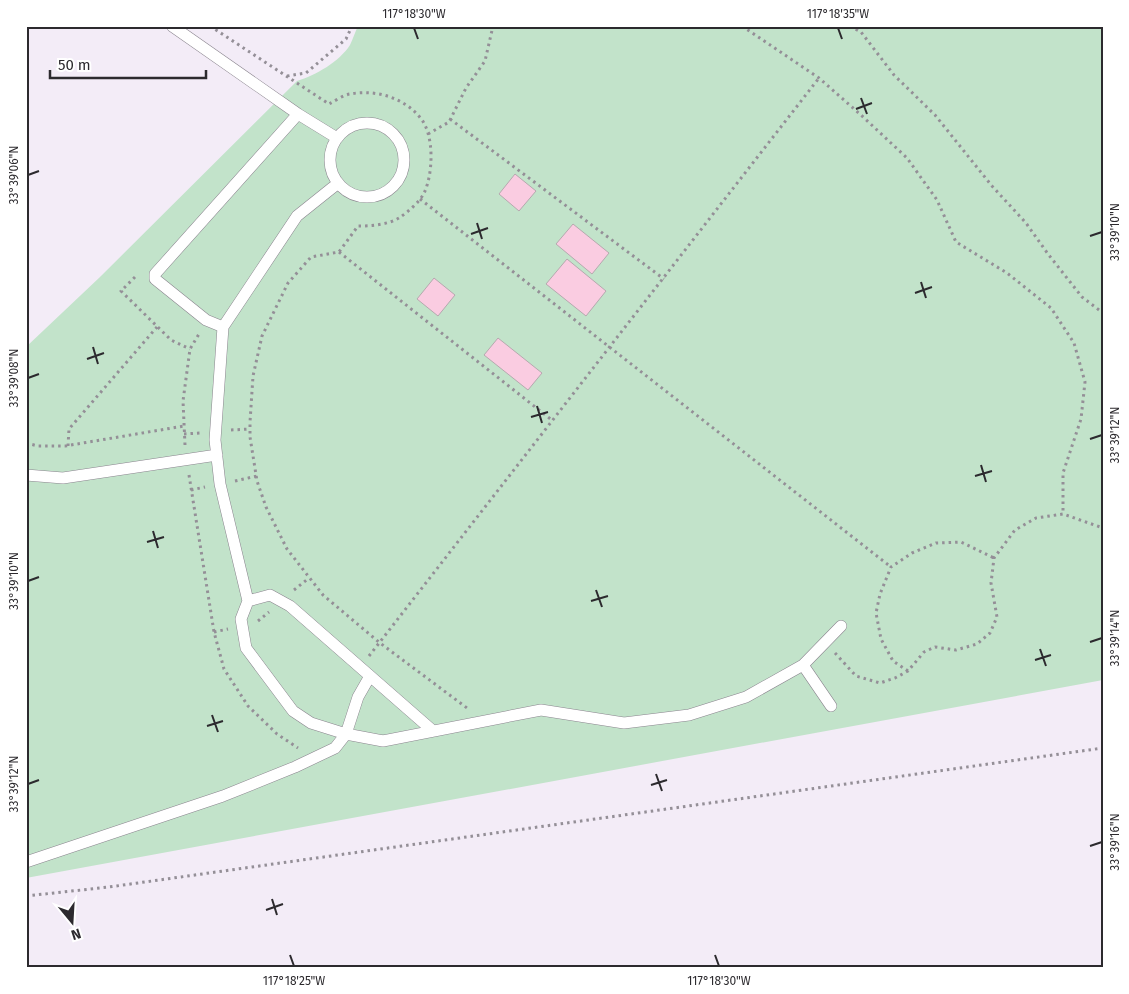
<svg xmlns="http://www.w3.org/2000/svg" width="1129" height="994" viewBox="0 0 1129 994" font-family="'Fira Sans',sans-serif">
	<rect width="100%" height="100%" fill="#f3ecf7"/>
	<!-- green -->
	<path fill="#c2e3ca" d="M358 26H1103V680L26 878V347L100 277 297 81C316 75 339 62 350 45 353 39 355 32 358 26Z"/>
	<!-- building -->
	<path fill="#facce1" stroke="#b5a9ae" d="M515 174 536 191 519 211 499 194Z
		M573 224 609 253 592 274 556 244Z
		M567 259 606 291 586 316 546 284Z
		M434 278 455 295 438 316 417 299Z
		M498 338 542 373 528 390 484 355Z"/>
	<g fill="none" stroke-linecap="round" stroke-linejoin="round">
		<defs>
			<path id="service" d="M172 26 298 114 337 138
				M298 114 155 274V279L206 320 223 327 297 216 337 184
				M330 160a37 37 0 1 1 74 0a37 37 0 1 1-74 0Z
				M223 327 215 440 220 484 248 601 241 619 246 648 293 711 311 723 346 734 383 741 541 710 624 723 689 715 746 697 803 665 841 626
				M26 475 63 478 217 455
				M248 601 270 595 290 606 433 731
				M803 665 831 706
				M26 862 223 796 295 767 335 748 346 734 358 697 370 676"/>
		</defs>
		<!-- service casing -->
		<use href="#service" stroke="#8a848e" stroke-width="12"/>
		<!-- path -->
		<path stroke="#948f97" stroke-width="3" stroke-dasharray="2.5 4" stroke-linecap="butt" d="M210 26 329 104C335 101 343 95 350 94 376 89 406 98 422 120 434 137 433 172 425 191 421 201 408 212 399 218 387 225 371 226 358 226L339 252 311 257 288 283 262 336 253 376 250 422V437L257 481 266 507 287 549 323 595 380 643 467 708
			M742 26 819 78 861 115 907 158 937 200 956 242 1007 273 1051 308 1074 343 1085 382 1081 419 1063 473V514
			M850 26 861 32 894 75 935 115 992 186 1026 223 1048 254 1082 297 1103 313
			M287 76 306 73 346 39 352 26
			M450 119 664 279
			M428 134 449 122 466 88 485 61 493 26
			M420 199 891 567
			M339 252 553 421
			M135 277 121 291 171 340 190 349
			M231 430 250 429
			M184 434 200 433
			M26 443 38 446H65L184 426
			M185 445 183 401 190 349 199 334
			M68 446 69 429 157 327
			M189 475 214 632 224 669 248 706 277 734 298 748
			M235 481 257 476
			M191 490 205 487
			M294 590 309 578
			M258 621 269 612
			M214 632 228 629
			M835 653 856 676 880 683 895 678 908 671 924 652 935 647 956 650 977 644 990 633 997 617 991 583 994 558 1015 530 1036 518 1063 514 1103 528
			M369 656 819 78
			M908 671 893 661 881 639 876 613 880 594 891 567 912 553 936 543 961 542 994 558
			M26 896 109 887 1103 748"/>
		<!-- service -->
		<use href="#service" stroke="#fff" stroke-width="11"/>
	</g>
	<!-- ticks -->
	<path fill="none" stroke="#2c2a2e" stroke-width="2" d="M414 28 418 39M838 28 842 39M861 98 867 114M856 109 872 103M28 175 39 171M477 223 482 239M471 234 488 228M1090 236 1102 232M921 282 926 298M915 293 932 287M93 347 98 364M87 359 104 353M28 378 39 374M537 406 542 423M531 417 548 412M1090 439 1102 435M981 465 986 482M975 476 992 471M153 531 158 548M147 542 164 537M28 581 39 577M596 590 602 607M591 601 608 596M1090 642 1102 638M1040 649 1046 666M1035 660 1051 655M212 715 218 732M207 726 223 721M656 774 662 791M28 784 39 780M651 785 667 780M1090 846 1102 842M272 899 277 915M266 910 283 904M290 955 294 966M715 955 719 966"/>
	<!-- border -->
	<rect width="1129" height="994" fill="none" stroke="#ffffff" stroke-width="55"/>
	<!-- north arrow -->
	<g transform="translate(72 922) rotate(162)" stroke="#ffffff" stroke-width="4" paint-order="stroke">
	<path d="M0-4L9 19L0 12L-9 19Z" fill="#2c2a2e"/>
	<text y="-8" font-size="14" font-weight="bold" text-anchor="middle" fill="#2c2a2e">N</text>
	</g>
	<!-- scale -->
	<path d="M50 70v8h156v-8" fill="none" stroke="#2c2a2e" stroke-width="2.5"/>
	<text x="58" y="70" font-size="15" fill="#2c2a2e" stroke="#ffffff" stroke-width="4" paint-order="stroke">50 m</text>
	<rect x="28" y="28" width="1074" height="938" fill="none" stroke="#2c2a2e" stroke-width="2"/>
	<g font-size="12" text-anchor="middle" fill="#2c2a2e">
		<text x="414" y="18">117°18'30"W</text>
		<text x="838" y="18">117°18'35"W</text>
		<text transform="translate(14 175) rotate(-90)" y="4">33°39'06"N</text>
		<text transform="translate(1115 232) rotate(-90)" y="4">33°39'10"N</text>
		<text transform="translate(14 378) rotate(-90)" y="4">33°39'08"N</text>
		<text transform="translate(1115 435) rotate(-90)" y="4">33°39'12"N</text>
		<text transform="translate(14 581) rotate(-90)" y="4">33°39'10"N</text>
		<text transform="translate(1115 638) rotate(-90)" y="4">33°39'14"N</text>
		<text transform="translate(14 784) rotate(-90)" y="4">33°39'12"N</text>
		<text transform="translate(1115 842) rotate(-90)" y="4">33°39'16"N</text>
		<text x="294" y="985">117°18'25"W</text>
		<text x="719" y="985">117°18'30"W</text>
	</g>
</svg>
